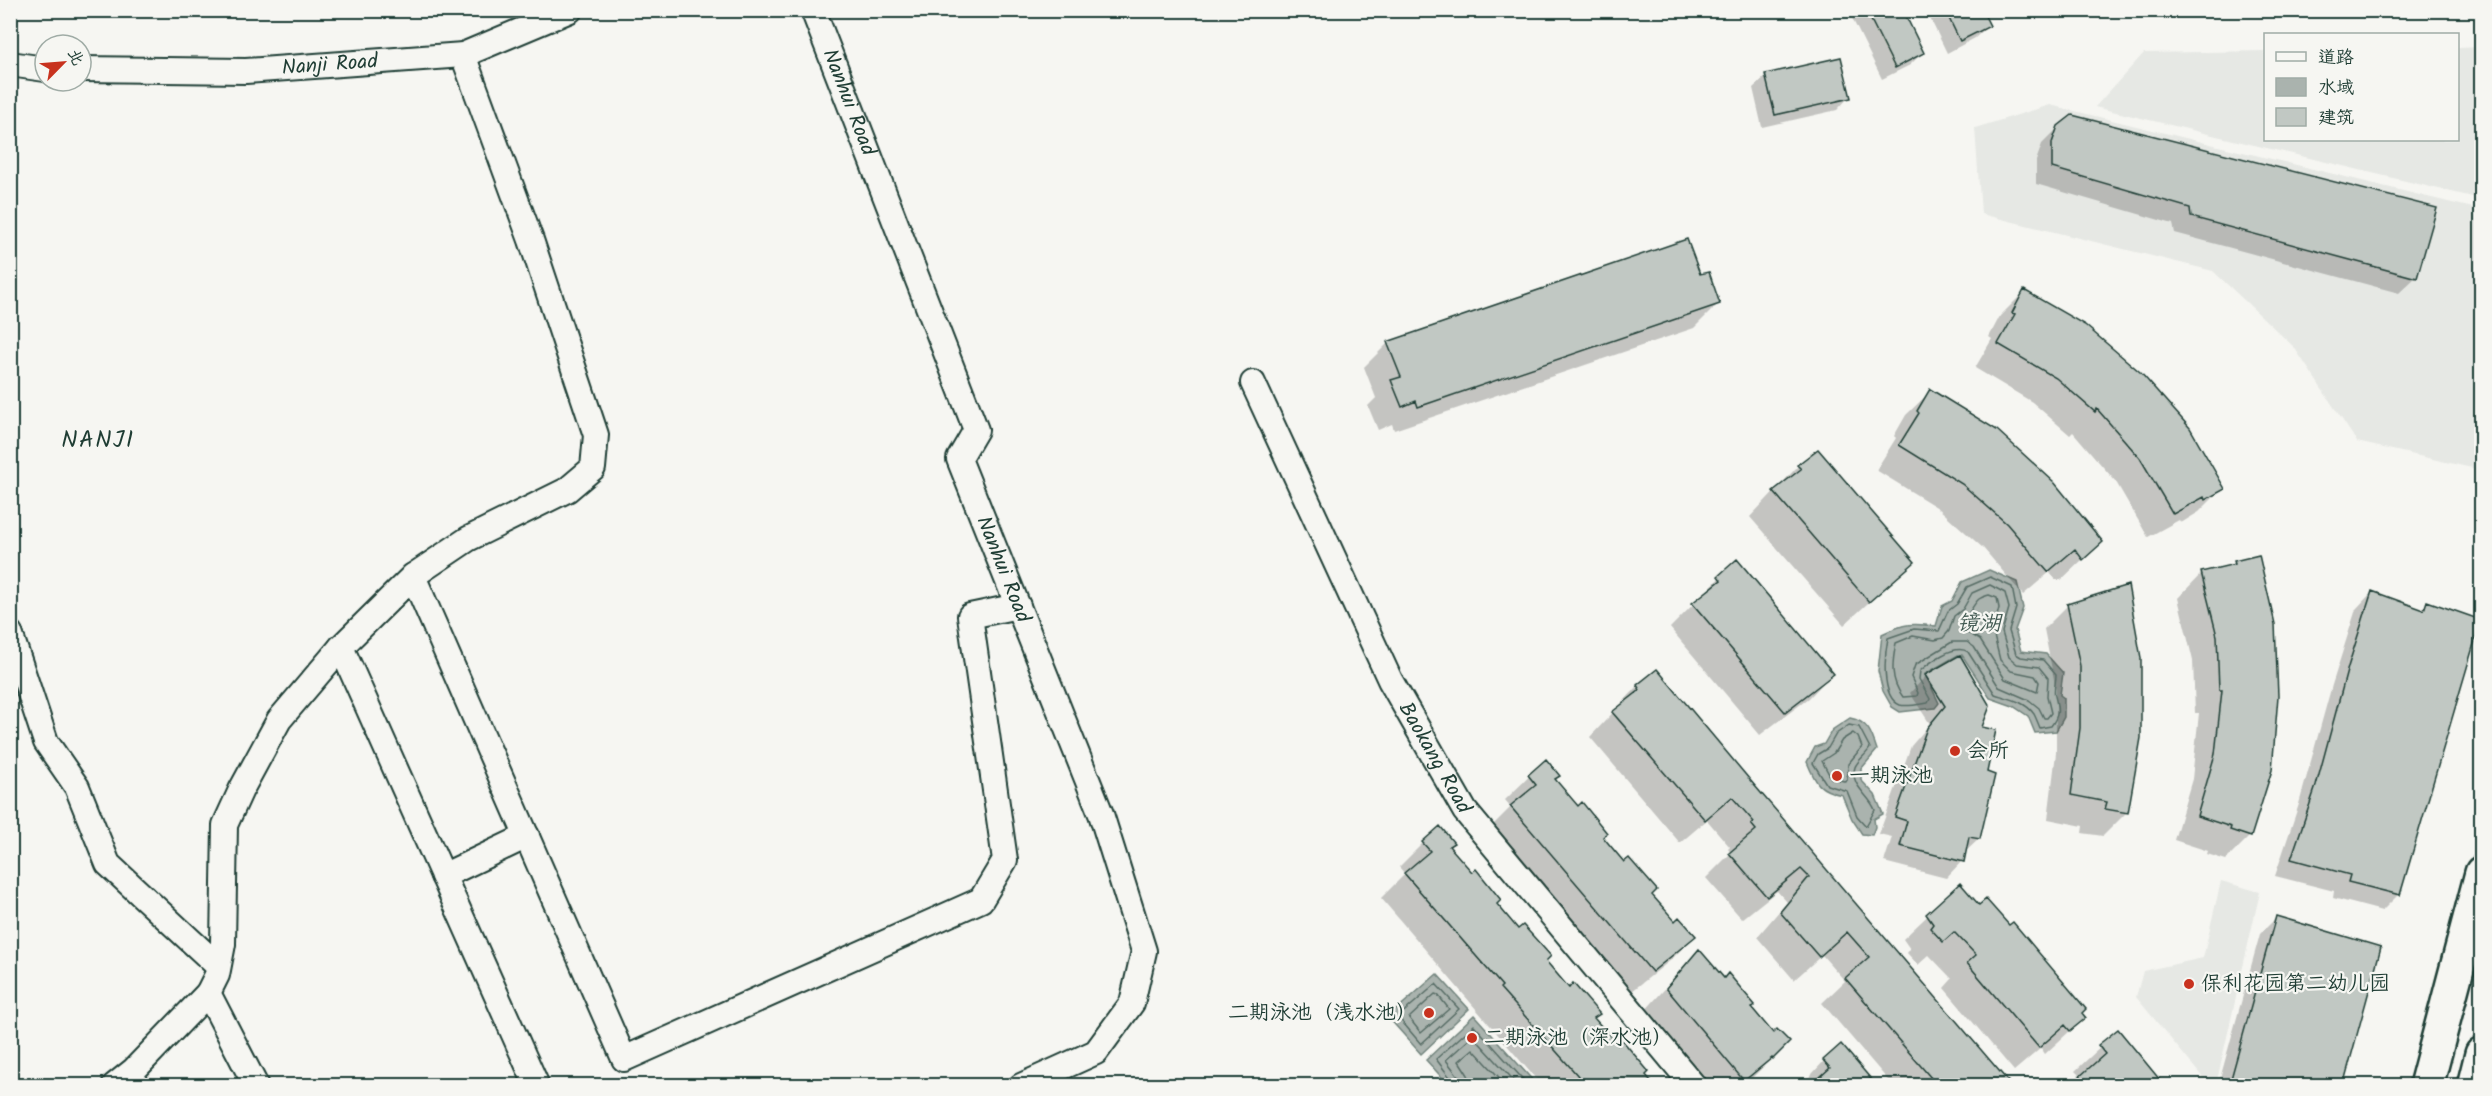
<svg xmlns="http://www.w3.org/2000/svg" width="2492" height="1096" viewBox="0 0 2492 1096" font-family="Kalam,'LXGW WenKai TC',sans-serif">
	<rect width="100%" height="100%" fill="#f6f6f2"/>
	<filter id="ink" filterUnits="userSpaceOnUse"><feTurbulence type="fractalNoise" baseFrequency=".0167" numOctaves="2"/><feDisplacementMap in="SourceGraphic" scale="12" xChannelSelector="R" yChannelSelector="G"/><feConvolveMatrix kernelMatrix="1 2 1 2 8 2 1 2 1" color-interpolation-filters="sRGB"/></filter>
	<g filter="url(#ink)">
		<!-- built -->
		<path fill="#e6e8e4" d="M2481 47V199L2095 107 2144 53 2265 51 2266 140H2458V48Z
			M2050 105 2481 210V470L2357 442 2294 347 2213 271 1981 214 1975 128Z
			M2221 881 2260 892 2216 1085H2209L2136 997 2143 971 2203 958Z"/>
		<!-- water -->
		<path fill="#aab3ae" stroke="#72847d" stroke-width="1.5" d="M1989 570 2017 582 2023 608 2015 630 2021 651 2046 654 2063 673 2060 695 2064 698V717L2056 731 2035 733 2028 716 2013 706 1990 698 1962 655H1958L1925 674 1939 703 1935 708 1900 712 1892 707 1883 691 1878 671 1882 634C1905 623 1912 623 1936 626L1942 606 1952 601 1962 582Z
			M1850 718C1868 721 1872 734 1877 750L1861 769V780L1875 795 1883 814 1874 819 1875 827 1872 835 1862 834 1852 819 1842 795C1819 790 1816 784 1807 762L1815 747 1824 744 1832 730Z
			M1437 974 1469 1009 1421 1054 1388 1017Z
			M1474 1015 1537 1085H1449L1426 1060Z"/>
		<!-- shadow -->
		<path fill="#0003" d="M1848 10H1901L1922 53 1910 65 1882 79Z
			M1926 10H1980L1988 26 1975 38 1947 53Z
			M2050 10H2069L2053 18Z
			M1766 76 1849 97 1837 110 1762 127 1753 88Z
			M2059 127 2416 277 2399 293 2175 233 2173 224 2036 184V161L2042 144Z
			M1699 276 1718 304 1694 328 1394 430 1392 424 1378 430 1368 406 1376 398 1364 367 1388 343 1431 327 1496 307Z
			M2024 292 2223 488 2199 512 2181 523 2179 520 2148 537 2116 482 2073 432 2070 435 2032 402 1975 368 1992 339 1989 337 2000 316Z
			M1931 391 2101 542 2061 580H2056L2050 572 2023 595 1983 548 1938 508 1876 470 1896 438 1894 436 1906 415Z
			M1798 466 1913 562 1844 625 1750 517Z
			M1736 561 1832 674 1809 698 1760 735 1670 628Z
			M2235 563 2274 624 2250 836 2226 860 2207 854 2208 851 2174 840 2192 779 2199 713H2195L2193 661 2178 598 2202 573 2231 567Z
			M2372 592 2420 610 2428 603 2398 895 2382 911 2333 898 2334 891 2275 876 2299 804 2332 685 2356 609Z
			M2068 605 2127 812 2103 836 2082 833 2083 826 2048 819 2056 753V690L2044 629Z
			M1926 676 1980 728 1986 773 1979 839 1964 853 1962 861 1946 878 1884 862 1892 837 1879 834 1911 746 1930 724 1910 693Z
			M1638 686 1999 1086H1893L1822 1003 1845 981 1822 955 1794 980 1757 937 1787 902 1777 891 1742 919 1706 878 1731 853 1728 849 1730 847 1707 820 1680 843 1590 737Z
			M1545 761 1553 780 1601 837 1675 923 1694 936 1671 960 1627 995 1487 831 1511 807 1505 800Z
			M1423 843 1447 847 1593 1019 1653 1086H1542L1381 898 1405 874 1399 867Z
			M1960 885 2084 1018 2045 1054 2041 1048 2014 1071 1944 988 1952 979 1929 955 1918 965 1907 953 1910 949 1903 939Z
			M2276 918 2342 1086H2218L2260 934Z
			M1699 951 1773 1035 1788 1042 1748 1082 1747 1080 1741 1086H1704L1643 1013Z
			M2117 1032 2163 1086H2073L2081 1077 2075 1071Z
			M1824 1061 1875 1086H1801Z"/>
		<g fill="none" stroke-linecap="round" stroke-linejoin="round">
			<!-- shore -->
			<path stroke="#576c65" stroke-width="1.5" d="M1990 577 2012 587 2016 608 2009 631 2016 654 2021 657 2043 660 2056 675C2056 681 2053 691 2055 696 2058 709 2060 714 2051 726L2040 728C2038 723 2036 718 2034 714 2025 701 2007 698 1995 694L1968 652C1955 643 1930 662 1920 671L1919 679 1930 699 1928 703C1921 704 1907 707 1900 705 1880 697 1885 653 1888 638L1914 629 1939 631 1948 611 1957 604 1967 587Z
				M1990 585 2005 593 2009 608 2002 632 2009 657 2017 664 2039 667 2048 678 2047 696 2051 713 2047 718H2044L2039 708 2029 700 1999 687 1974 647 1967 642H1952L1915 665 1911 677 1918 693 1917 696 1903 697C1890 680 1892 663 1896 643L1913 636 1935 640 1943 638 1949 631 1954 616 1963 609 1972 593Z
				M1989 595 1997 598 1999 608 1993 632 2000 660 2011 671 2035 676 2039 682 2037 692 2005 679 1980 640 1972 635 1960 630C1960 627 1975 602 1979 599 1982 597 1986 596 1989 595Z
				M1849 725 1859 727 1870 748C1866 755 1858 760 1855 767 1849 786 1870 795 1875 810L1866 826 1857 816 1847 791 1827 785 1813 763 1818 754 1828 748 1836 734Z
				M1853 733 1858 737 1862 747 1848 764 1847 780 1844 781 1831 778 1822 761 1834 753 1842 740Z
				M1436 984 1459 1009 1421 1044 1398 1017Z
				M1435 994 1438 995 1449 1009 1421 1033 1409 1018Z
				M1453 1086 1452 1080 1436 1059 1474 1025 1529 1086
				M1461 1086 1459 1077 1446 1060 1473 1036 1519 1086
				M1470 1086 1468 1075 1459 1061 1473 1049 1507 1086"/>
		</g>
		<!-- building -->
		<path fill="#c1c8c3" stroke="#1f3d34" stroke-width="1.5" d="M1866 10H1903L1924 53 1895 68Z
			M1945 10H1982L1990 26 1960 41Z
			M1841 57 1851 98 1775 115 1765 74Z
			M2072 115 2437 208 2417 278 2191 217 2190 208 2052 168V143L2058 126Z
			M1687 239 1700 274 1709 272 1720 304 1418 407 1416 401 1402 407 1391 380 1401 377 1387 342Z
			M2024 290 2085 325 2140 372 2190 428 2225 489 2205 500 2204 497 2173 514 2140 458 2097 409 2095 412 2056 378 1998 344 2015 314 2012 313Z
			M1930 389 1997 430 2054 482 2103 542 2083 560 2075 549 2048 572 2007 524 1962 484 1899 445 1919 413 1917 411Z
			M1818 449 1915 562 1869 602 1773 491 1801 469 1797 465Z
			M2259 555 2275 624 2278 696 2272 770 2251 837 2230 830 2231 827 2197 816 2215 754 2222 690H2219L2217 636 2201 572 2235 564 2234 561Z
			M1737 559 1834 674 1785 712 1692 603 1721 580 1718 576Z
			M2128 585 2141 658V738L2128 813 2105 809 2107 802 2071 795 2080 728V666L2067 604Z
			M2372 591 2424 610 2427 601 2481 620 2400 895 2348 882 2350 875 2291 859 2316 786 2348 667Z
			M1960 655 1990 706 1982 727 1996 730 1987 772 1995 775 1980 839 1969 837 1964 862 1900 846 1907 821 1895 817 1927 728 1945 706 1925 675Z
			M1657 669 1755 786 2012 1086H1938L1845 978 1869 957 1847 932 1819 957 1780 912 1809 877 1801 869 1767 897 1729 853 1756 830 1751 824 1754 822 1732 797 1705 820 1612 712 1640 690 1637 685Z
			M1546 759 1560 776 1555 779 1578 806 1582 802 1607 833 1603 837 1624 862 1629 858 1657 890 1652 895 1675 921 1679 917 1696 936 1652 972 1510 806 1536 785 1528 775Z
			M1440 826 1454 843 1449 846 1472 872 1476 869 1501 900 1497 904 1518 929 1523 925 1551 956 1546 961 1569 988 1573 983 1600 1014 1594 1018 1618 1045 1622 1040 1649 1072 1646 1075 1655 1086H1587L1500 988 1502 986 1404 873 1430 851 1422 842Z
			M1960 883 1979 905 1986 899 2009 925 2013 922 2086 1009 2082 1013 2086 1018 2070 1031 2065 1025 2039 1048 1967 963 1976 955 1954 932 1943 942 1930 928 1933 924 1926 914Z
			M2276 916 2381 947 2343 1086H2229Z
			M1699 949 1724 978 1728 973 1755 1005 1752 1008 1773 1033 1777 1029 1790 1042 1773 1059 1772 1058 1744 1081 1666 988Z
			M2118 1029 2165 1086H2087L2079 1077 2105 1054 2098 1045Z
			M1841 1044 1877 1086H1810L1830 1068 1823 1060Z"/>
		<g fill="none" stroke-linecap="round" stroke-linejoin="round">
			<defs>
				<g id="minor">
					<path id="s1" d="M813 10 976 430 959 459 1101 814 1144 951 1132 1003 1096 1052 1021 1086"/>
					<path d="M10 64 45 69"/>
					<path id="s2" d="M81 69 246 71 463 55 570 10"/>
					<path id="s3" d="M1253 383 1390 680 1465 811 1694 1086"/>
					<path d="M413 576 624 1059 981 900 1005 860 970 616 1018 606"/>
					<path d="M10 633 46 742 77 787 108 864 218 966"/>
					<path d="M341 647 537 1086"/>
					<path d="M443 876 527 836"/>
					<path d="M208 993 256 1086"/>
					<path d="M114 1086 134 1070 208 993 217 975 223 944 225 825 241 790 279 720 341 647 413 576 468 539 567 490 593 468 596 435 531 240 463 55"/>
				</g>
				<path id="primary" d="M2426 1086 2482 873
					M2474 1086 2482 1054"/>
			</defs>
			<!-- minor casing -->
			<use href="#minor" stroke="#1f3d34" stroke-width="28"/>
			<!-- primary casing -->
			<use href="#primary" stroke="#1f3d34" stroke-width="38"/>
			<!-- minor -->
			<use href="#minor" stroke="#f6f6f2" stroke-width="24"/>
			<!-- primary -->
			<use href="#primary" stroke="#f6f6f2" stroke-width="33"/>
		</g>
	</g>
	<!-- markers -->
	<g fill="#c8321e" stroke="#f6f6f2" stroke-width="2">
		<circle cx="1955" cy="751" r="6"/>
		<circle cx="1837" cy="776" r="6"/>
		<circle cx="2189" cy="984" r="6"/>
		<circle cx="1429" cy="1013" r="6"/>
		<circle cx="1472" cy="1038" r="6"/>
	</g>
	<g text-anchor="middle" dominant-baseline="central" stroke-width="4.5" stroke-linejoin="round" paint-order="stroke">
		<!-- street labels -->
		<g font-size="21" fill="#1f3d34" stroke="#f6f6f2">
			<text stroke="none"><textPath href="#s2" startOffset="249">Nanji Road</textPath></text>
			<text stroke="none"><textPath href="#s1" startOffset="99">Nanhui Road</textPath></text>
			<text stroke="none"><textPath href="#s1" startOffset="603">Nanhui Road</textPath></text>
			<text stroke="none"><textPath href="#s3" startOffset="417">Baokang Road</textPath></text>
		</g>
		<!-- poi labels -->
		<g font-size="21" fill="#1f3d34" stroke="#f6f6f2" text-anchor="start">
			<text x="1967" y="751">会所</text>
			<text x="1849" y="776">一期泳池</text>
			<text x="2201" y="984">保利花园第二幼儿园</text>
			<text x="1417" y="1013" text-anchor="end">二期泳池（浅水池）</text>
			<text x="1484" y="1038">二期泳池（深水池）</text>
		</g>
		<!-- water labels -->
		<g font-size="22" font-style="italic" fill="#425a52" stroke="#f6f6f2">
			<text x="1979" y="624">镜湖</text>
		</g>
		<!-- quarter labels -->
		<g font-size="24" letter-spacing="1.5" fill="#1f3d34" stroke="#f6f6f2">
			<text x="98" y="440">NANJI</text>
		</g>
	</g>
	<!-- margin -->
	<rect width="2492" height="1096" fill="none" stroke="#f6f6f2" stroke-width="36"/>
	<rect x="18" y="18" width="2456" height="1060" fill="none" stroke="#1f3d34" stroke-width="2" filter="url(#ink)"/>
	<!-- legend -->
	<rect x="2264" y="33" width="195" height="108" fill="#f6f6f2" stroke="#a0aca6" stroke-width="1.5"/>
	<rect x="2276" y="52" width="30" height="9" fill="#f6f6f2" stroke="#a0aca6" stroke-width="1.5"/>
	<text x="2318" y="63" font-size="18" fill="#1f3d34">道路</text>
	<rect x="2276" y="78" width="30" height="18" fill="#aab3ae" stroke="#a0aca6" stroke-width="1.5"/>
	<text x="2318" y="93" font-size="18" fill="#1f3d34">水域</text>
	<rect x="2276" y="108" width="30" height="18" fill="#c1c8c3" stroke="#a0aca6" stroke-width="1.5"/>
	<text x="2318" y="123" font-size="18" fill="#1f3d34">建筑</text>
	<!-- north arrow -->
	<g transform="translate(63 63) rotate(65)"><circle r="28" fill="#f6f6f2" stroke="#a0aca6" stroke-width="1.5"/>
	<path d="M0-4.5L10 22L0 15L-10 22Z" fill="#c8321e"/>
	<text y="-9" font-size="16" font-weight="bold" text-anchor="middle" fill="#1f3d34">北</text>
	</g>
</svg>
